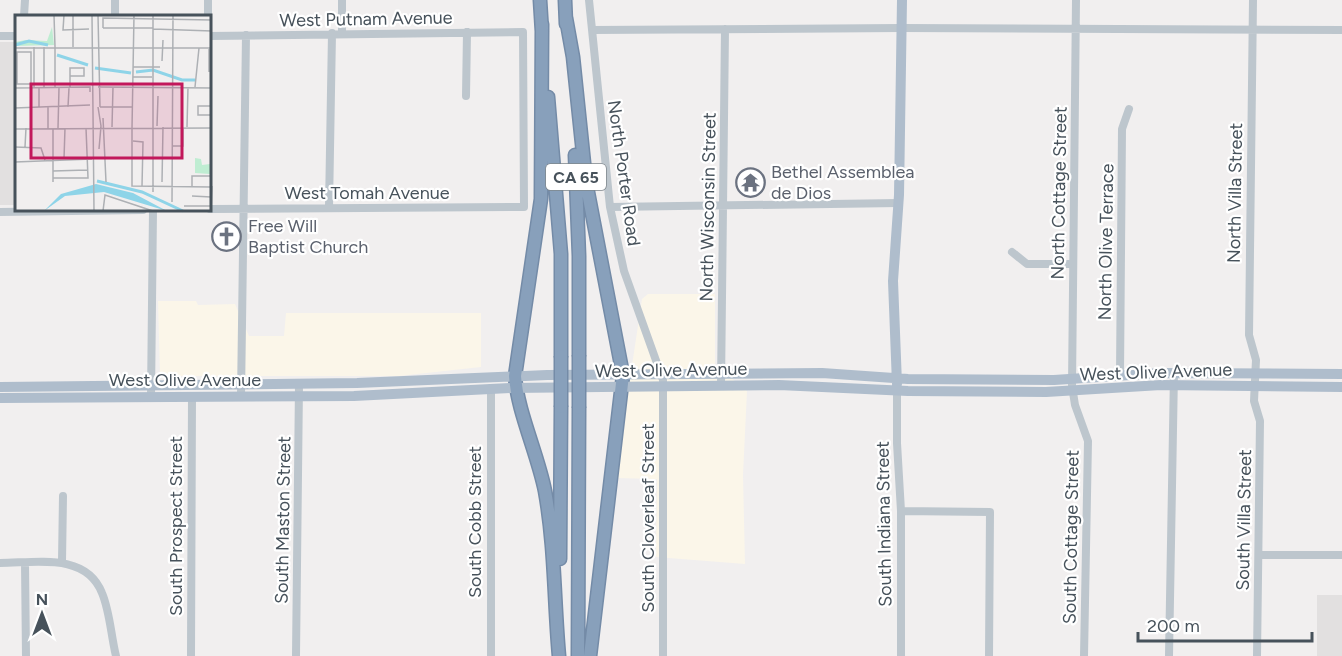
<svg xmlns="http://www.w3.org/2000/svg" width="1342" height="656" viewBox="0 0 1342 656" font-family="Figtree,sans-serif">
	<rect width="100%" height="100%" fill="#f1efef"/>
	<!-- commercial -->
	<path fill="#fbf6e9" d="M648 294H715V365L747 391 743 475 745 564 656 557 657 479 615 478 642 299Z
		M158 301H196L198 305 235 304 249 336H284L286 313H481V367L399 376H160Z"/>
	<!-- education -->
	<path fill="#e2e0e0" d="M0 42H16V205H0Z
		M1317 595H1342V656H1317Z"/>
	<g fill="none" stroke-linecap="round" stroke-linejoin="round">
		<defs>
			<path id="highway" d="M540 0 542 32
				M565 0 566 24
				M566 18 573 57 586 182 623 375 590 656
				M542 24 541 199 515 376C517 410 538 455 545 491 555 546 554 601 559 656
				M548 97 561 254V356
				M575 155 579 256V355
				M560 559 561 407
				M578 656 579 408"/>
		</defs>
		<!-- highway casing -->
		<use href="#highway" stroke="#748ba7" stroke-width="15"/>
		<!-- minor -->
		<path stroke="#bdc6cd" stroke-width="8" d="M342 0V33
			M589 0 610 207 624 271 663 380V656
			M1076 0 1072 386 1075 405 1088 441 1084 656
			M1253 0 1249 335 1256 360 1254 401 1260 421 1257 656
			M24 16 25 0
			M115 16V0
			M208 16V0
			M592 30 901 28 1342 30
			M0 36H16
			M210 36 523 32 524 207 210 209
			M466 96 467 32
			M329 207 332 33
			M610 207 899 203
			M0 212 143 210
			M1012 252 1027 264H1073
			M1120 375 1122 129 1129 109
			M721 386 725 29
			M897 391V443L901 511V656
			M241 396 246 35
			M151 397 153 210
			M901 511 990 512 989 656
			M1259 555H1342
			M62 562 63 496
			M0 563C35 563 86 552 102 593 110 612 111 636 116 656
			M25 563 26 656
			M191 656 192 396
			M296 656 299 384
			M491 656V388
			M1169 656 1174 373"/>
		<!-- major -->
		<path stroke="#afbdcc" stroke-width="10" d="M897 384 893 281 899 195 902 0
			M0 387 357 383 547 375 822 373 908 379 1054 380 1160 373 1342 374
			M0 398 354 396 510 388 779 385 908 391 1046 392 1161 385 1342 387"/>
		<!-- highway -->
		<use href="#highway" stroke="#88a0bb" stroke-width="12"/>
		<defs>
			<path id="highway-bridge" d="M561 407V356
				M579 408V355"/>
		</defs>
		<!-- highway-bridge casing -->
		<use href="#highway-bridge" stroke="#748ba7" stroke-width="15" stroke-linecap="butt"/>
		<!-- highway-bridge -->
		<use href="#highway-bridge" stroke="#88a0bb" stroke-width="12"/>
	</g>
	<!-- icons -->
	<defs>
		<symbol id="temple-ring" viewBox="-11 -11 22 22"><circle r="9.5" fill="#fff" stroke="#6b7280" stroke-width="1.5"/><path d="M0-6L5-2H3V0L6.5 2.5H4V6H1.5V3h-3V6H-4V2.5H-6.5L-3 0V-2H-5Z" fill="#6b7280"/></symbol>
		<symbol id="church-ring" viewBox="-11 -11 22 22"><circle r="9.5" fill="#fff" stroke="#6b7280" stroke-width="1.5"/><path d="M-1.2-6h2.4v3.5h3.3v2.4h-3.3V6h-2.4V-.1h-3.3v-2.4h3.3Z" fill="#6b7280"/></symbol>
	</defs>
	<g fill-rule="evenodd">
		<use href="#temple-ring" x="734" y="166" width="33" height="33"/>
		<use href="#church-ring" x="210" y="220" width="33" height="33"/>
	</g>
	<g text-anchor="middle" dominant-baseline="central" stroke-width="4.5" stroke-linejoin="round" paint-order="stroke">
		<!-- shield labels -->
		<rect fill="#fff" stroke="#7e868c" stroke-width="1.5" x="546" y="164" width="60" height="26" rx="4.5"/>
		<g font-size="16" font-weight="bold" fill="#47525b">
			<text x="576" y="177">CA 65</text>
		</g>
		<!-- street labels -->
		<g font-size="18" fill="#47525b" stroke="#fff">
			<text transform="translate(366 19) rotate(-1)">West Putnam Avenue</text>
			<text transform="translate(624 173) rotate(82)">North Porter Road</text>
			<text x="367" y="193">West Tomah Avenue</text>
			<text transform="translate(1059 193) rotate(-89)">North Cottage Street</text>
			<text transform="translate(1235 193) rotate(-89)">North Villa Street</text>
			<text transform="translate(708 207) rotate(-89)">North Wisconsin Street</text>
			<text transform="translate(1106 242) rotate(-89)">North Olive Terrace</text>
			<text transform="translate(671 370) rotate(-1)">West Olive Avenue</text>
			<text transform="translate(1156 372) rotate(-2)">West Olive Avenue</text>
			<text x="185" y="380">West Olive Avenue</text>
			<text transform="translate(648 518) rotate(-90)">South Cloverleaf Street</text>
			<text transform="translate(283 520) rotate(-89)">South Maston Street</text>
			<text transform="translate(1244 520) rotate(-89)">South Villa Street</text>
			<text transform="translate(475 522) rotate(-90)">South Cobb Street</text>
			<text transform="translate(884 524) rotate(-91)">South Indiana Street</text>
			<text transform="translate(176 526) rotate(-90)">South Prospect Street</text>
			<text transform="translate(1071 537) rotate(-89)">South Cottage Street</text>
		</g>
		<!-- worship labels -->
		<g font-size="18" fill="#5b616d" stroke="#fff" text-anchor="start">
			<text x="771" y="172">Bethel Assemblea<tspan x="771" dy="21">de Dios</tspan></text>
			<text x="248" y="226">Free Will<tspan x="248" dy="21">Baptist Church</tspan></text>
		</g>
	</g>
	<!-- overview -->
	<g transform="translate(15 15)">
		<rect width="196" height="196" fill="#f1efef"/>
		<path d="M37 12 39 30 0 31V27L11 25 32 26ZM180 143 186 144 187 150 195 149V159L180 158Z" fill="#bfedd2"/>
		<path d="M81 169 118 178 152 196 89 177 50 181 29 196 46 179Z" fill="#8ed4e8"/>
		<path fill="none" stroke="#8ed4e8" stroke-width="3" d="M0 30 14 26 33 30M42 40 73 50M80 53 116 58M121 57 138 55 167 65H180M82 166 127 177 168 196"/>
		<path fill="none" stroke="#adb0b4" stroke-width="1.5" d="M39 0 40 32M49 0 48 15 74 14M77 0 79 196M83 0 85 92M88 13V3L197 5M88 13H138M138 14 197 16M58 32V0M0 33H197M2 37H16V69H2ZM147 46 148 25M118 52H145M194 57V34M118 62H137M55 72V53H69V61H55M83 72 197 73M180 72 184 33M0 73 75 72V77M19 73V32M29 73V32M40 73V32M197 91H183V100H197M53 92 54 73M83 92 86 111 84 134M85 92H117M0 93 75 90M24 93V73M88 103 91 167M142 111 143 81M97 112 98 72M172 112 173 72M43 113 44 73M117 113 119 0M0 114 197 113M33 114V92M38 114V167M117 114V171L196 172M118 126 128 127 127 171M158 131H168V113M0 132 26 133 30 145M10 132 11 113M49 144 50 113M0 147 77 144M38 156 72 155M38 163H73L71 113M147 167 148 112M177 171V161H197M138 177V0M177 181 196 182M157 187 158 0M169 191H197M3 196H24M88 196 90 180 138 196M196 196 197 171"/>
		<path fill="#c2185b" fill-opacity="0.15" stroke="#c2185b" stroke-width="3" d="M16 69H167V143H16Z"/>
		<rect width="196" height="196" fill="none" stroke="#47525b" stroke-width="3"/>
	</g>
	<!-- north arrow -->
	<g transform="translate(42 614)" stroke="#ffffff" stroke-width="4.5" paint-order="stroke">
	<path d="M0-4.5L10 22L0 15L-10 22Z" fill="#47525b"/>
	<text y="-9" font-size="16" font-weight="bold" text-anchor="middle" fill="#47525b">N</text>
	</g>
	<!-- scale -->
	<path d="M1138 632v9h174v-9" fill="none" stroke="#47525b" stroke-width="3"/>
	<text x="1147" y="632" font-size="18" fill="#47525b" stroke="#ffffff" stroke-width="4.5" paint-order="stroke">200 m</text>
</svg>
